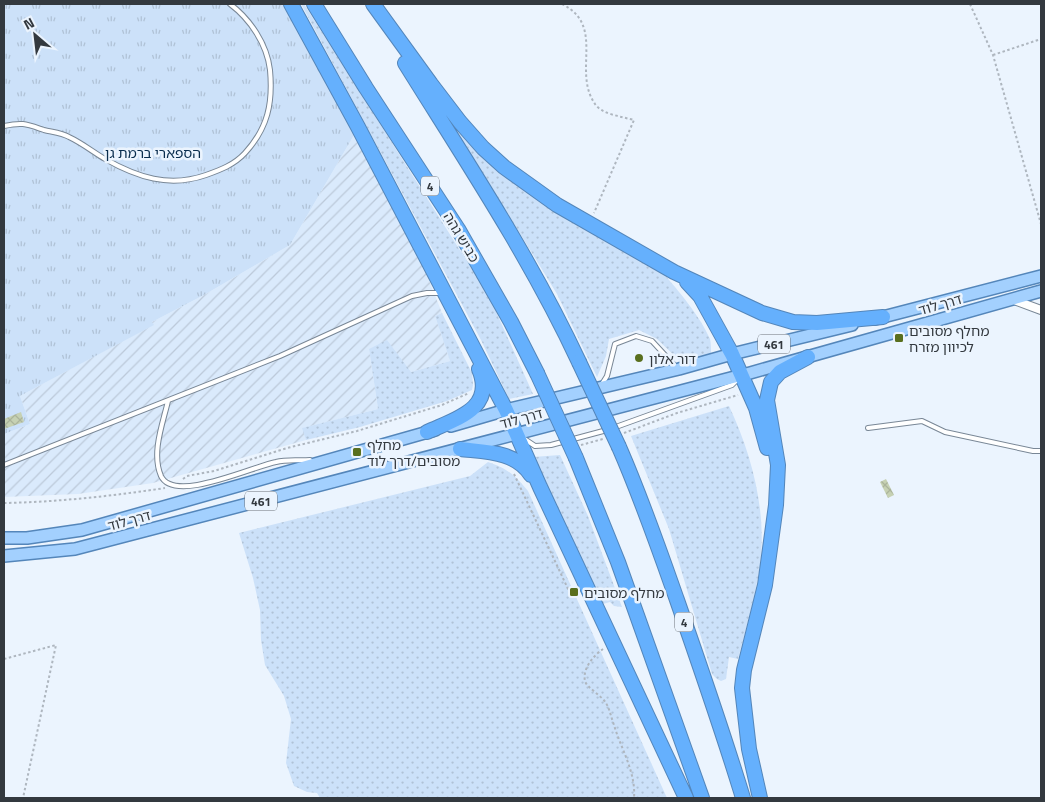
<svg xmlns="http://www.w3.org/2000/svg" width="1045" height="802" viewBox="0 0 1045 802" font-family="'Titillium Web','Noto Sans Hebrew',sans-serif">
	<defs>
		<pattern id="industrial-furrows" width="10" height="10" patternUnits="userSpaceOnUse" patternTransform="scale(1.25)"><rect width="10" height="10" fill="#daeafc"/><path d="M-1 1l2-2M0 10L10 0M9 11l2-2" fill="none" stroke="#bcc9d9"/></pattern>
		<pattern id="grass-dots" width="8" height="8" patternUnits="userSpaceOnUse" patternTransform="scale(1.25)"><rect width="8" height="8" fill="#cce1f9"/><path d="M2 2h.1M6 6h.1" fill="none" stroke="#b0c2d6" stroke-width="1.8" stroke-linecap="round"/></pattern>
		<pattern id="park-tufts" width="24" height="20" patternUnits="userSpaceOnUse" patternTransform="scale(1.25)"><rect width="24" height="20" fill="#cce1f9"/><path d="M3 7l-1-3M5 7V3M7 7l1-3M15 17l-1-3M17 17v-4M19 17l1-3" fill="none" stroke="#b0c2d6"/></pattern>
		<pattern id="building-cross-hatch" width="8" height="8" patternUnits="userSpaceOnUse" patternTransform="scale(1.25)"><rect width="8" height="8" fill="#c6d1b3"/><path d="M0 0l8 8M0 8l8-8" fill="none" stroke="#abb49b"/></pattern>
	</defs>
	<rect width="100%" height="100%" fill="#ebf4fe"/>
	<!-- industrial -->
	<path fill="url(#industrial-furrows)" d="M354 135 365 147 420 258 442 313 435 316 450 361 411 372 369 349 378 409 303 428 306 440 153 483 78 494 4 497V434L30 424 20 396 153 325 152 322 204 295 290 245Z"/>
	<!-- grass -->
	<path fill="url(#grass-dots)" d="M301 4H304L489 296 533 394 509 399 481 340Z
		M445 111 469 143 502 167 662 272C678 290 700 316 710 339 711 343 711 349 711 354L681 362 657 339 639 330 609 339 606 356 597 377 557 294Z
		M442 313 472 373 473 385 472 390 447 401 360 427 306 440 302 428 378 409 369 349 387 340 411 372 450 361 435 316Z
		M729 406C752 455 767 511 760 566 755 597 746 629 738 659L729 657 726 679 721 681 717 679 712 674 669 529 631 436Z
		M560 455 588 516 622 607 614 606 610 602 603 604 543 483 533 457Z
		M488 462C508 469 515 475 528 491L667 798H320L317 793 307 792 294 786 286 763 291 719 284 696 265 665 261 640 260 610 253 578 239 533 470 476Z"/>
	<!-- park -->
	<path fill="url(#park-tufts)" d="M4 4H289L354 135 290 245 204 295 152 322 154 325 20 396 30 424 4 434Z"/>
	<!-- building -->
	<path fill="url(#building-cross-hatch)" d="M21 412 24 422 4 429V419Z
		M886 479 894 495 888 498 880 482Z"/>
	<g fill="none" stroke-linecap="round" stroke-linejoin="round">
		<defs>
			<path id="lane" d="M4 126C23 122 26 124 44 130 52 132 62 133 69 137 82 143 93 152 105 159 137 177 169 188 206 175 220 170 234 165 245 153 268 128 273 103 270 70 267 44 250 19 230 4
				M602 384 607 376 615 344 636 336 652 341 677 368
				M168 401C163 423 151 453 161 476 174 504 254 466 276 462 287 459 299 461 310 460
				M613 428 732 385 737 380
				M868 428 922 421 945 432 1033 451H1041
				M523 438 535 446 551 445 607 430
				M4 465 280 356 412 296 427 293H440"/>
			<path id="street" d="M1014 300 1041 310"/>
			<path id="primary" d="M875 319 1041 276
				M451 426 506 410 679 369 732 354 852 325
				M4 538H27L82 530 435 430
				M4 556 75 549 750 373 1041 291"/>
			<path id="highway" d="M291 4 358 127 506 410 540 487 686 798
				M314 4 366 88 458 229 511 322 537 373
				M373 4 431 84 460 122 483 148 504 167 557 205 674 272 762 313 793 322 817 323 883 317
				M405 63C466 161 530 257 579 362
				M687 282 700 296 732 354 756 408 767 448
				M427 432C455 419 496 409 479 369
				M619 447C641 497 659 549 677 600 700 666 723 732 743 798
				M460 449C486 452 515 451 531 475
				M576 458 618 562 702 798
				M760 798 749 749 742 688 744 670 765 585 776 505 778 465 767 400 771 382 780 372 808 357"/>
		</defs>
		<!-- lane casing -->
		<use href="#lane" stroke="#798796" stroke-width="6"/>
		<!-- street casing -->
		<use href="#street" stroke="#798796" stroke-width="10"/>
		<!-- primary casing -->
		<use href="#primary" stroke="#5486ba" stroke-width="14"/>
		<!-- highway casing -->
		<use href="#highway" stroke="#5486ba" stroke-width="16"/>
		<!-- path -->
		<path stroke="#aeb6bf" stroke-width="2" stroke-dasharray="2.5 2.5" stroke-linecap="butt" d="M562 4C606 26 572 71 595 104 601 114 623 117 634 120L594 213
			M970 4 993 55 1041 224
			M993 55 1041 39
			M624 433 677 413 738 395
			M581 445 603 439
			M514 474 569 591
			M183 479 187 476 214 471 287 448 357 431 442 405 469 393
			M4 503C58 502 112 496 165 488
			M603 649C594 655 582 669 585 681 587 688 601 695 606 703 610 710 611 717 614 725 621 749 636 772 634 798
			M4 659 56 645 23 798"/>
		<!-- lane -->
		<use href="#lane" stroke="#fff" stroke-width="4"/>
		<!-- street -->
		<use href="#street" stroke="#fff" stroke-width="8"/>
		<!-- primary -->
		<use href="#primary" stroke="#a3d0fe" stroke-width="11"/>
		<!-- highway -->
		<use href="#highway" stroke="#65b0fd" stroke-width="14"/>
		<defs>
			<path id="highway-bridge" d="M579 362 619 447
				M537 373 576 458"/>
		</defs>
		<!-- highway-bridge casing -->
		<use href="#highway-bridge" stroke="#5486ba" stroke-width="16" stroke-linecap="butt"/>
		<!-- highway-bridge -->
		<use href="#highway-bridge" stroke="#65b0fd" stroke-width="14"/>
	</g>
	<!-- markers -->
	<g fill="#596f1e" stroke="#ebf4fe" stroke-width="2">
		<rect x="894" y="333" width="10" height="10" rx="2.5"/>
		<circle cx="639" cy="358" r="5"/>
		<rect x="352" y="447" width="10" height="10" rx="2.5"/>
		<rect x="569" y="587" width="10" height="10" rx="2.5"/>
	</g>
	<g text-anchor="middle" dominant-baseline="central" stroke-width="5" stroke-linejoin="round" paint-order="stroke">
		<!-- shield labels -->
		<g fill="#ebf4fe" stroke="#6a7178" stroke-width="1">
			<rect x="421" y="176.5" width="18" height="19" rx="4"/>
			<rect x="758" y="334.5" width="32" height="19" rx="4"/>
			<rect x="245" y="491.5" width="32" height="19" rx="4"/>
			<rect x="675" y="612.5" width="18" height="19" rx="4"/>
		</g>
		<g font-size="12" font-weight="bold" fill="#33393f">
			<text x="430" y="186">4</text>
			<text x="774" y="344">461</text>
			<text x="261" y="501">461</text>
			<text x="684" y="622">4</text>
		</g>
		<!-- park labels -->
		<g font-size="14" fill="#092d4e" stroke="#ebf4fe">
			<text x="153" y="152">הספארי ברמת גן</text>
		</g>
		<!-- street labels -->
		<g font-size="14" fill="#33393f" stroke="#ebf4fe">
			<text transform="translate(462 237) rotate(59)">כביש גהה</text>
			<text transform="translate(940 304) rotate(-16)">דרך לוד</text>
			<text transform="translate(521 418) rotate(-15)">דרך לוד</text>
			<text transform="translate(129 520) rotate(-15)">דרך לוד</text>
		</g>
		<!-- poi labels -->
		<g font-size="14" fill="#33393f" stroke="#ebf4fe" text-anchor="start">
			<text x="909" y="330">מחלף מסובים<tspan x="909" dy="16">לכיוון מזרח</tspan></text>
			<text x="649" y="358">דור אלון</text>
			<text x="367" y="444">מחלף<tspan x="367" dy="16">מסובים/דרך לוד</tspan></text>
			<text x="584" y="592">מחלף מסובים</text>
		</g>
	</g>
	<!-- border -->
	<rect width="1045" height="802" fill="none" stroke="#33393f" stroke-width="10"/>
	<!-- north arrow -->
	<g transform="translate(35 35) rotate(332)" stroke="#ebf4fe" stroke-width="4" paint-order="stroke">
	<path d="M0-4L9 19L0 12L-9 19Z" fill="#33393f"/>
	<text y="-8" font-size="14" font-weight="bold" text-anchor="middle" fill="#33393f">N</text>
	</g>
</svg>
